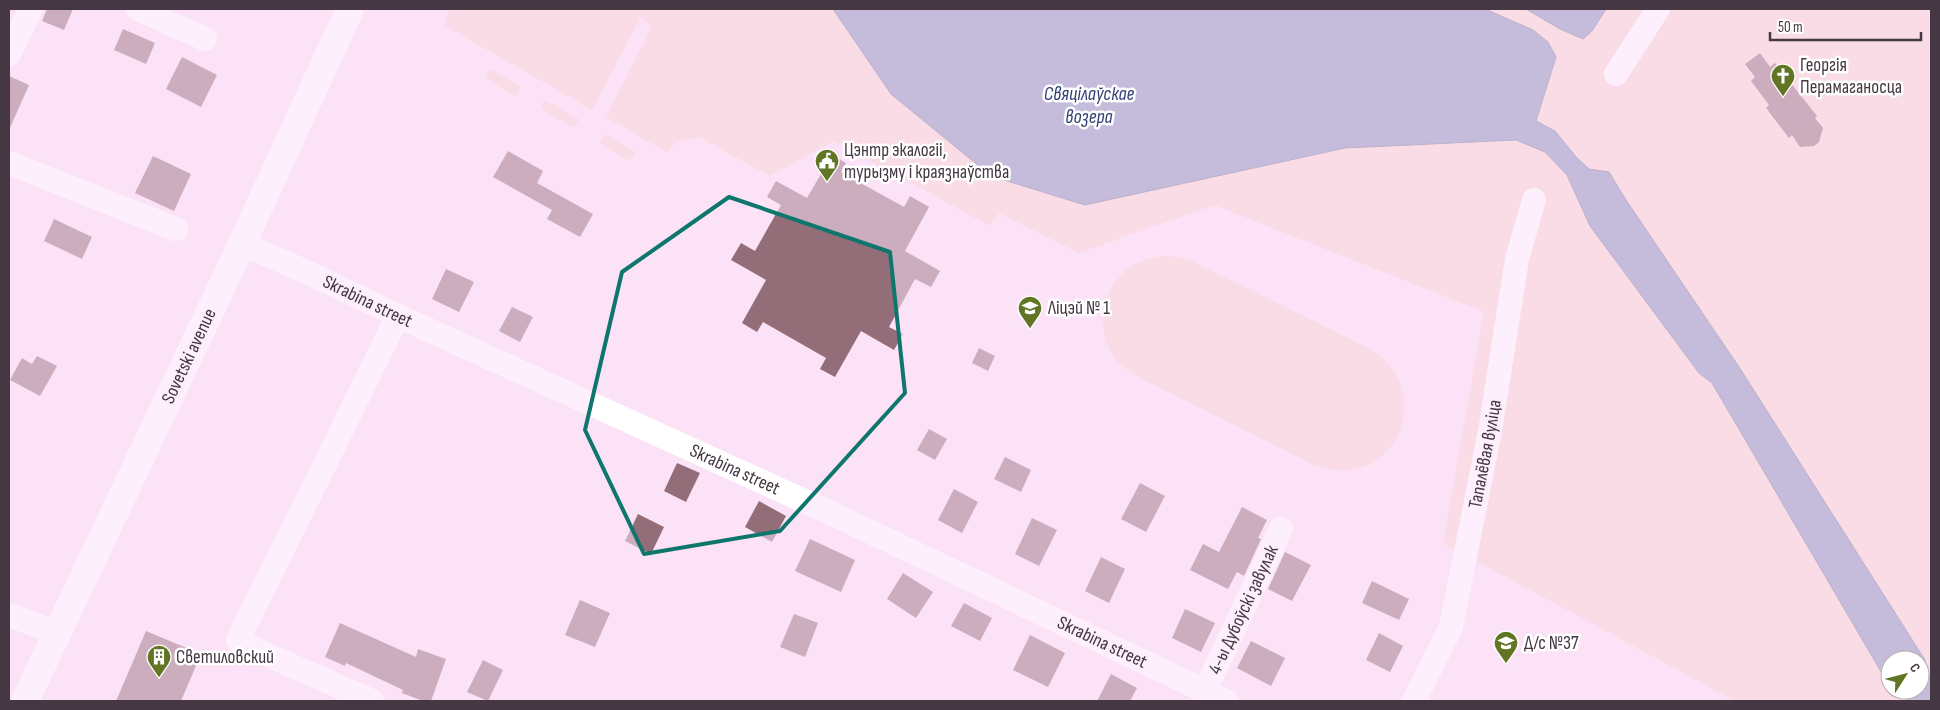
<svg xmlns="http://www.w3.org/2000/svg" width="1940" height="710" viewBox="0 0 1940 710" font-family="'Sofia Sans Condensed',sans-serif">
	<rect width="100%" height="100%" fill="#fbe2f7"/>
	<!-- green -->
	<path fill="#f5d5ce" d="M450 9H833L891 94 1085 205 1345 148 1516 140 1545 152 1567 175 1590 226 1699 373 1712 383 1890 687V690L1910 701H1735L1443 543 1484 312 1214 205 1079 253 999 213 990 226 834 141 770 176 699 137 675 143 668 153 606 117 652 27 638 15 639 20 592 110 444 25Z
		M1485 9H1526L1541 18 1592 31 1606 9H1931V678L1925 671V660L1741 370 1626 200 1609 172 1589 169 1577 158 1555 131 1536 121 1556 57 1489 10Z
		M490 69 521 87 516 96 485 78Z
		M545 100 579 119 574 128 540 108Z
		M605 134 636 152 630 161 600 143Z
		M1161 256 1178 257 1194 262 1368 348C1378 355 1388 361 1394 371 1416 405 1402 453 1363 467 1346 473 1330 470 1314 465L1140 378C1130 372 1120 366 1113 356 1095 327 1102 289 1129 268 1138 261 1150 258 1161 256Z"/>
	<!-- water -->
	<path fill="#828eb5" stroke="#707493" d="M833 9H1485L1533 30 1548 42 1556 57 1536 121 1555 131 1577 158 1589 169 1609 172 1626 200 1741 370 1925 660V671L1931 678V701H1910L1892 690H1920V660H1890V687L1712 383 1699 373 1590 226 1567 175 1545 152 1516 140 1345 148 1085 205 991 176 891 94Z
		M1526 9H1606L1592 31 1583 39 1560 29Z"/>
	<!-- building -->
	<path fill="#936e78" d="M47 9H73L64 30 42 21Z
		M123 29 155 43 146 64 114 50Z
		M1760 53 1770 67 1775 63 1817 116 1815 118 1823 128 1819 142 1814 146 1800 147 1792 135 1789 138 1766 108 1769 105 1751 81 1755 77 1745 64Z
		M182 57 217 75 201 107 166 89Z
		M9 76 29 85 9 130Z
		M508 151 543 171 537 183 593 214 580 237 547 219 552 210 493 177Z
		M832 155 846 163 841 172 904 207 910 196 929 207 905 251 940 271 931 287 915 279 889 327 903 334 894 350 861 331 835 377 820 369 826 358 763 322 757 332 742 323 766 280 731 260 741 243 755 251 781 205 767 197 776 181 807 198Z
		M153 156 191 174 174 211 135 193Z
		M54 219 92 237 82 259 44 241Z
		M446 269 474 282 459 312 432 299Z
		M512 307 533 317 520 342 499 331Z
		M979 348 995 356 988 371 972 363Z
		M37 356 57 366 40 396 10 380 22 358 32 364Z
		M929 429 947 439 935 460 917 450Z
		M1005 457 1031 470 1021 492 994 479Z
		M677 463 700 473 686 502 664 491Z
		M1140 483 1165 496 1146 532 1121 519Z
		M954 489 978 502 962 533 938 520Z
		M759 501 786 516 772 542 745 527Z
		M1242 507 1267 520 1258 538 1261 539 1244 576 1237 572 1228 589 1190 570 1203 544 1219 552Z
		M638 514 664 527 651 554 625 541Z
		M1032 518 1057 530 1039 566 1015 554Z
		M810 539 855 560 841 592 795 571Z
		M1285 552 1311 565 1292 601 1268 589Z
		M1101 557 1125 569 1109 603 1085 591Z
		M903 573 933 592 916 618 887 599Z
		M1372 581 1409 599 1399 620 1362 603Z
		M580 600 610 613 595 647 565 635Z
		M964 603 992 618 980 641 951 626Z
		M1185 609 1215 623 1201 652 1172 638Z
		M794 614 818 623 805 657 780 647Z
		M340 623 416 657 418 649 446 659 431 701H423L402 693 403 690 346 663 345 666 325 657Z
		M146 631 201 654 181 701H116Z
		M1379 633 1403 646 1390 672 1366 660Z
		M1030 635 1065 653 1048 687 1013 670Z
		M1251 641 1285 658 1271 686 1237 668Z
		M483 660 503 670 488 701 467 692Z
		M1111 674 1137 688 1130 701H1097Z"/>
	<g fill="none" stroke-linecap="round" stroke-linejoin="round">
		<!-- street -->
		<g stroke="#fff" stroke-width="24">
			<path d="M138 9 205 39"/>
			<path d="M9 54 31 9"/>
			<path d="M1616 74 1658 9"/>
			<path d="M9 163 176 229"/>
			<path id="s1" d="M242 244 309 273 398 316 835 515 1226 701"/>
			<path d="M9 615 57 633"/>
			<path id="s2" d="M1205 691 1281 529"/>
			<path d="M372 701 279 660 238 640 398 316"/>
			<path id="s3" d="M1414 701 1451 627 1490 431 1517 259 1534 200"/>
		</g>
		<!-- secondary -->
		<path stroke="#fff" stroke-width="28" id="s4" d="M25 701 242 244 350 9"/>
	</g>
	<!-- marked area -->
	<path d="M0 0H1940V710H0ZM729 197 890 252 905 393 780 531 644 554 585 430 622 272Z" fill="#fbe2f7" fill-opacity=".55" fill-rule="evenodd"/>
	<path fill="none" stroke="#0f766e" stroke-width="4" stroke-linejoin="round" d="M729 197 890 252 905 393 780 531 644 554 585 430 622 272Z"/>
	<!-- icons -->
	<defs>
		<symbol id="church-pin" viewBox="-11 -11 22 30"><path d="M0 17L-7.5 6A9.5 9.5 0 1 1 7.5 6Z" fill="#617525" stroke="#fff"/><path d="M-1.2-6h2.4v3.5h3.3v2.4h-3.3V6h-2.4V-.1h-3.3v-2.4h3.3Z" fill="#fff"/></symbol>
		<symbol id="civic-pin" viewBox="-11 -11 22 30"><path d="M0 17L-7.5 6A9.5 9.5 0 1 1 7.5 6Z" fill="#617525" stroke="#fff"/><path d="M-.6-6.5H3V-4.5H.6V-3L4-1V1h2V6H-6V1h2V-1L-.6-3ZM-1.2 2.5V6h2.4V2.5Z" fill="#fff"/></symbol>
		<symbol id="school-pin" viewBox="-11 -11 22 30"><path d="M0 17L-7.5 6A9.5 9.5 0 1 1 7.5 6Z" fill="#617525" stroke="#fff"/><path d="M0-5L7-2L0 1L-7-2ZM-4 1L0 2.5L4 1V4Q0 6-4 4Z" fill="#fff"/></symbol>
		<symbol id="building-pin" viewBox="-11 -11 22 30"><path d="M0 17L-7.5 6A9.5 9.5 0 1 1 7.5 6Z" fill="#617525" stroke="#fff"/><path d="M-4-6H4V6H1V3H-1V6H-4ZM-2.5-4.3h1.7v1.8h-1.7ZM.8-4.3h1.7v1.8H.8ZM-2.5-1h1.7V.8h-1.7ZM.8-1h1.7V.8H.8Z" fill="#fff"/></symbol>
	</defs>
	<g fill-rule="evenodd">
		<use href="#church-pin" x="1769" y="62" width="28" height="38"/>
		<use href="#civic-pin" x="813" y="147" width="28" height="38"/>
		<use href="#school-pin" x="1016" y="294" width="28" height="38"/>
		<use href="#school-pin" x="1492" y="629" width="28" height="38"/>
		<use href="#building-pin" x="145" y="643" width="28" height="38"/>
	</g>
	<g text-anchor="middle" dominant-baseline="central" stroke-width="5" stroke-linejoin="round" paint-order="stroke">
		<!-- poi labels -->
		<g font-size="19" fill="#453843" stroke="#fff" text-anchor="start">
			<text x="1800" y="65">Георгія<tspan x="1800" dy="22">Перамаганосца</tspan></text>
			<text x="844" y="150">Цэнтр экалогіі,<tspan x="844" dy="22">турызму і краязнаўства</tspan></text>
			<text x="1048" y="308">Ліцэй № 1</text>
			<text x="1524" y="643">Д/с №37</text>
			<text x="176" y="657">Светиловский</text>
		</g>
		<!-- street labels -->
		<g font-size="19" fill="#453843" stroke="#fff">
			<text stroke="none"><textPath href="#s1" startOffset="138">Skrabina street</textPath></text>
			<text stroke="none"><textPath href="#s4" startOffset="382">Sovetski avenue</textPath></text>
			<text stroke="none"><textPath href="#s3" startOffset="259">Тапалёвая вуліца</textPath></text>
			<text stroke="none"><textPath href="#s1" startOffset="542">Skrabina street</textPath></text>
			<text stroke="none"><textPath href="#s2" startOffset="90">4-ы Дубоўскі завулак</textPath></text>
			<text stroke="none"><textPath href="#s1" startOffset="948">Skrabina street</textPath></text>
		</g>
		<!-- water labels -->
		<g font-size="20" font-style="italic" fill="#344176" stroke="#fff">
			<text x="1089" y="94">Свяцілаўскае<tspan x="1089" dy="23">возера</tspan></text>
		</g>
	</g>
	<!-- border -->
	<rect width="1940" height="710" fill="none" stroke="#453843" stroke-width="20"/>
	<!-- north arrow -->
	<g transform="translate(1905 675) rotate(54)"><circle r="24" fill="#ffffff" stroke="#b5afb4"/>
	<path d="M0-4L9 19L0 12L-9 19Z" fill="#617525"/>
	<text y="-8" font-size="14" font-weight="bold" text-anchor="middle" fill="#453843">С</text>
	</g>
	<!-- scale -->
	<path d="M1770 32v8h151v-8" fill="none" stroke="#453843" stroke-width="2.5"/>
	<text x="1778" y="32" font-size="15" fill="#453843" stroke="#ffffff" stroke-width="4" paint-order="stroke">50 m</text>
</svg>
